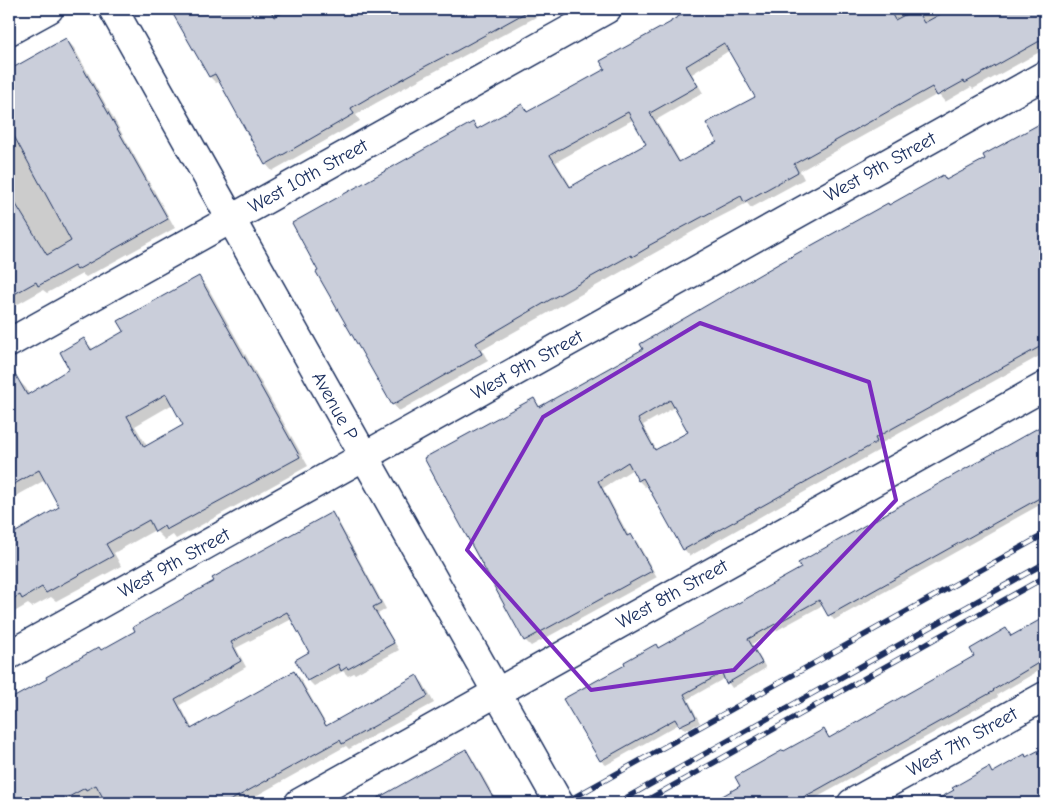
<svg xmlns="http://www.w3.org/2000/svg" width="1054" height="812" viewBox="0 0 1054 812" font-family="'Comic Neue',sans-serif">
	<rect width="100%" height="100%" fill="#fff"/>
	<filter id="ink" filterUnits="userSpaceOnUse"><feTurbulence type="fractalNoise" baseFrequency=".02" numOctaves="2"/><feDisplacementMap in="SourceGraphic" scale="10" xChannelSelector="R" yChannelSelector="G"/><feConvolveMatrix kernelMatrix="1 2 1 2 8 2 1 2 1" color-interpolation-filters="sRGB"/></filter>
	<g filter="url(#ink)">
		<!-- shadow -->
		<path fill="#0003" fill-rule="evenodd" d="M172 9H352L354 12 360 9H551L376 103 356 115 360 121 272 171 266 164 219 82 216 83 210 77Z
			M693 9H1045V49L973 89 971 87 945 102 938 94 800 171 804 179 751 208 747 203 708 223 482 350 488 361 399 411 393 404 473 123 479 129 522 105 529 113 607 70 672 21ZM730 50 756 97 718 142 681 163 656 120 703 93 692 74ZM634 119 648 144 572 188 556 162Z
			M66 39 74 48 175 228 86 277 82 274 47 293 43 290 9 309V71Z
			M1045 122V353L880 444 883 448 690 556 684 549 648 485 645 487 639 481 633 469 603 488 629 536 631 535 637 542 657 577 531 646 525 640 534 399 541 408 604 373 890 206 943 177 947 180 986 159 985 156ZM675 407 689 432 657 451 643 425Z
			M198 277 207 286 308 466 176 539 173 535 165 540 155 530 114 553 121 566 56 601 51 597 32 607 28 604 9 615V530L12 535 60 507 45 480 9 500V383L17 379 26 388 29 394 71 370 84 340 94 350 125 332ZM173 404 185 426 147 446 135 426Z
			M1045 425V502L834 620 823 605 752 644 766 668 732 688 725 678 688 699 700 723 685 730 679 724 606 765 601 761 565 699 803 568 800 563Z
			M331 513 337 519 386 609 378 614 399 650 355 674 354 673 348 676 343 671 314 686 308 680 297 660 311 652 292 619 236 648 246 667 180 705 193 730 294 672 300 678 327 726 417 677 423 683 434 703 349 749 346 746 243 803H17L9 788V702L102 651Z
			M1045 619V670L1042 672 1040 670 997 695 998 697 807 803H712L742 787 823 730 831 739 976 657 1006 629 1013 637Z
			M1045 748V803H934L989 769 993 773Z
			M466 750 471 756 498 803H373Z"/>
		<!-- building -->
		<path fill="#caceda" stroke="#1b2f5e" fill-rule="evenodd" d="M170 9H270L274 17 290 9H532L447 56V55L426 66 370 97 351 108 354 114 265 165 215 74 209 77Z
			M691 9H889L895 20 916 9 924 23 950 9H1045V38L965 83 964 81 937 96 932 87 794 164 798 172 744 202 741 196 648 246 649 247 632 257 631 255 553 298 476 343 482 354 392 405 316 272 318 271 292 223 473 122 477 129 522 104 527 112 605 69 600 61 671 22V21ZM724 43 755 97 706 123 717 142 679 162 650 113 698 86 686 66ZM628 112 646 144 570 187 550 155Z
			M66 38 168 219 77 270 74 266 38 286 36 282 9 297V193L47 255 71 241 9 127V70Z
			M1045 121V344L875 438 877 442 683 550 643 478 638 481 628 462 598 481 627 536 631 534 652 571 524 641 424 458 534 398 539 407 643 349 640 344 778 264 888 203 889 205 943 175 946 180 985 159 983 155ZM670 400 688 432 655 450 638 419Z
			M199 276 300 457 166 530 164 526 155 532 149 520 106 544 113 556 46 593 42 587 22 599 20 595 9 601V536L59 507 39 470 9 487V363L27 395 69 369 60 352 84 338 91 350 124 331 118 321ZM166 394 183 425 144 447 127 416Z
			M1045 424V495L828 616 819 600 748 639 762 663 726 684 722 673 684 694 696 718 679 726 675 719 600 761 563 699 625 665 624 662 656 644 658 648 801 568 798 563Z
			M332 512 381 603 373 607 394 643 348 669 347 667 341 671 338 664 307 681 295 660 309 652 287 612 231 642 241 661 175 699 191 729 294 671 326 726 417 675 428 696 342 744 340 740 226 803H106L96 785 86 790 85 788 58 803H9V700L47 679 46 677 99 647 101 650 135 631 133 627 214 581 212 578Z
			M1045 617V659L993 690 994 691 817 790 792 803H710L740 786 735 777 783 750 784 751 824 729 829 738 974 656 970 649 1006 628 1011 636Z
			M1045 747V803H931L954 790 952 788 989 767 992 773 1025 754 1026 757Z
			M466 749 496 803H369L422 773Z"/>
		<g fill="none" stroke-linecap="round" stroke-linejoin="round">
			<defs>
				<path id="minor" d="M9 31 49 9
					M9 343 607 9
					M9 655 1045 75
					M299 803 1045 386
					M852 803 1045 696"/>
				<path id="major" d="M113 9 559 803"/>
			</defs>
			<!-- minor casing -->
			<use href="#minor" stroke="#1b2f5e" stroke-width="31"/>
			<!-- major casing -->
			<use href="#major" stroke="#1b2f5e" stroke-width="31"/>
			<!-- minor -->
			<use href="#minor" stroke="#fff" stroke-width="28"/>
			<!-- major -->
			<use href="#major" stroke="#fff" stroke-width="28"/>
			<defs>
				<path id="rail" d="M564 803 1045 534
					M617 803 1045 563
					M642 803 1045 577"/>
			</defs>
			<!-- rail casing -->
			<use href="#rail" stroke="#1b2f5e" stroke-width="5.5"/>
			<!-- rail -->
			<use href="#rail" stroke="#fff" stroke-width="4" stroke-dasharray="11" stroke-linecap="butt"/>
		</g>
	</g>
	<!-- marked area -->
	<path fill="none" stroke="#7b2cbf" stroke-width="4" stroke-linejoin="round" d="M700 323 869 382 896 500 734 670 591 690 467 550 543 417Z"/>
	<g text-anchor="middle" dominant-baseline="central" stroke-width="5" stroke-linejoin="round" paint-order="stroke">
		<!-- street labels -->
		<g font-size="19" fill="#1b2f5e" stroke="#fff">
			<text transform="translate(880 167) rotate(-29)">West 9th Street</text>
			<text transform="translate(308 176) rotate(-29)">West 10th Street</text>
			<text transform="translate(527 365) rotate(-29)">West 9th Street</text>
			<text transform="translate(335 406) rotate(61)">Avenue P</text>
			<text transform="translate(174 563) rotate(-29)">West 9th Street</text>
			<text transform="translate(672 594) rotate(-29)">West 8th Street</text>
			<text transform="translate(962 742) rotate(-29)">West 7th Street</text>
		</g>
	</g>
	<!-- margin -->
	<rect width="1054" height="812" fill="none" stroke="#fff" stroke-width="30"/>
	<rect x="15" y="15" width="1024" height="782" fill="none" stroke="#1b2f5e" stroke-width="2" filter="url(#ink)"/>
</svg>
